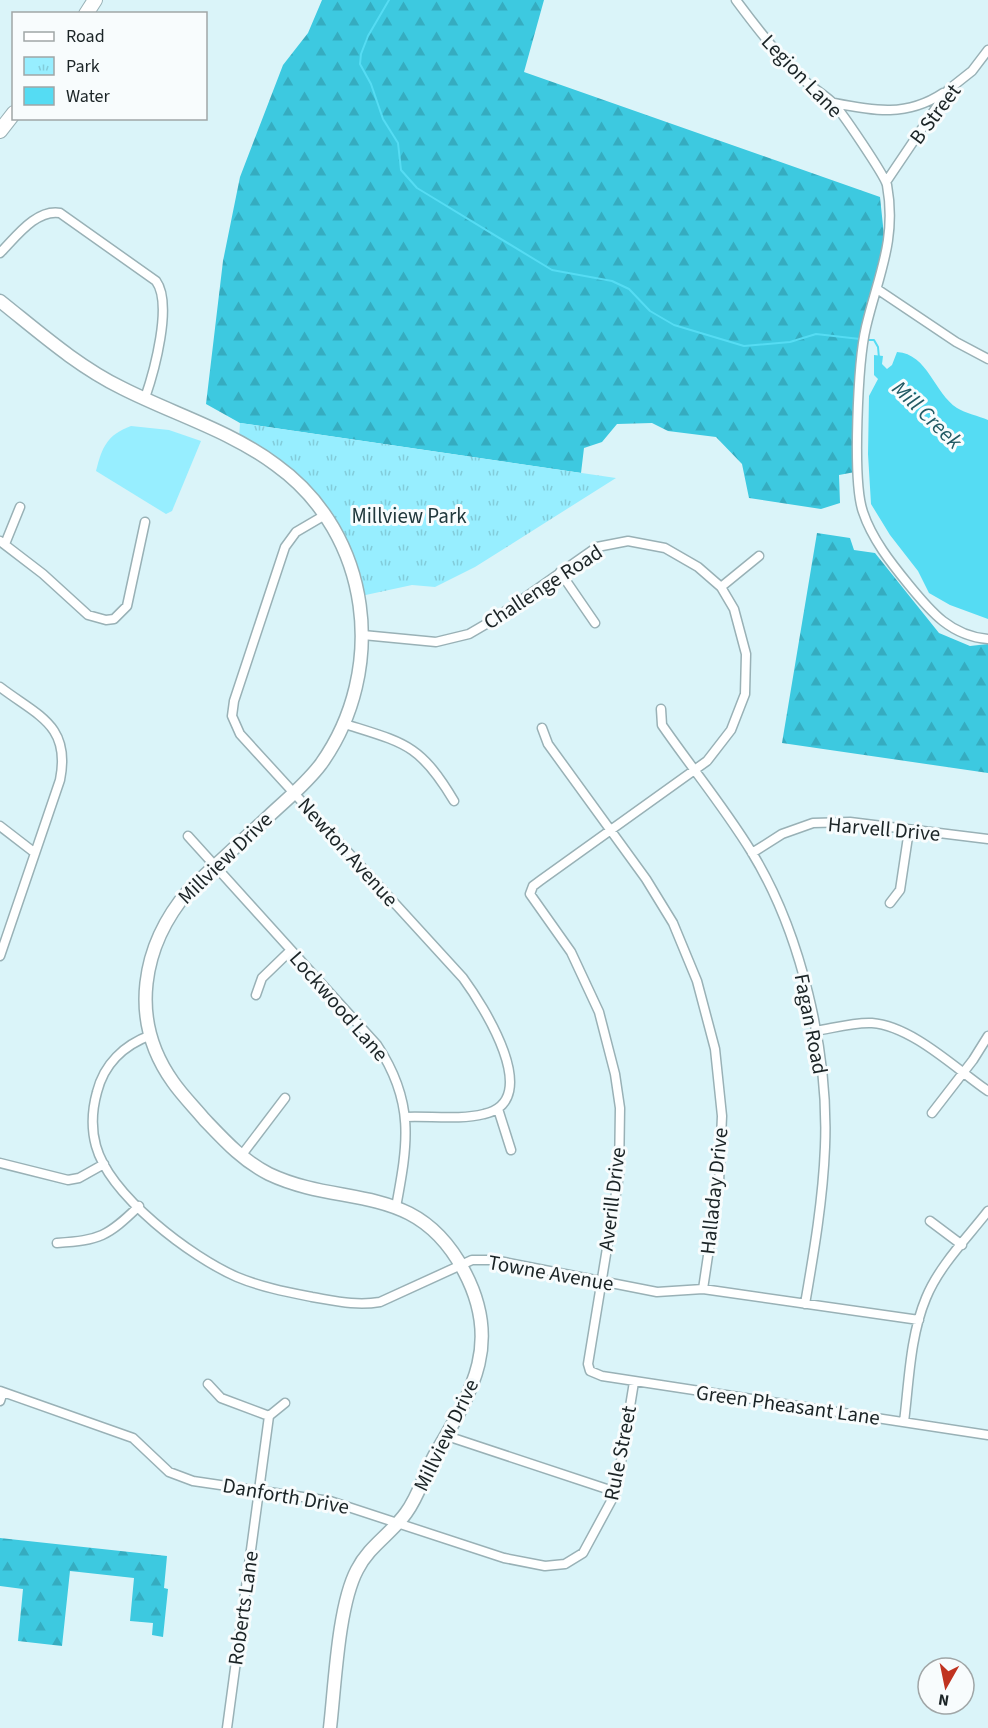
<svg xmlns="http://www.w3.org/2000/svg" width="988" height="1728" viewBox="0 0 988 1728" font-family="'Source Sans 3',sans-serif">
	<defs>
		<pattern id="forest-firs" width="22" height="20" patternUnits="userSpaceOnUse" patternTransform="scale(1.5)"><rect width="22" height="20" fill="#3dc9e0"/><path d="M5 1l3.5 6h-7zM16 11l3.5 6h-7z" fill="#35acc0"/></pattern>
		<pattern id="park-tufts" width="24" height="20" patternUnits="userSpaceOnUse" patternTransform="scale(1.5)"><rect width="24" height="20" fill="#97eeff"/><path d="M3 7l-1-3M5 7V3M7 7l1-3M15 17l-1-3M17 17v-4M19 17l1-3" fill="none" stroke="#82ccda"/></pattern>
	</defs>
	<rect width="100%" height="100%" fill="#daf4f9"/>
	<!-- forest -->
	<path fill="url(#forest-firs)" d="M322 0H544L524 72 880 197 885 245 858 342 855 472 839 475 840 503 821 509 749 498 742 464 716 437 668 431 652 423 617 424 602 442 584 448 581 473 240 423 206 404 223 261 240 177 283 65 308 33Z
		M817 533 850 538 854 550 875 553 939 633 970 646 988 644V773L782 743Z
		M0 1538 167 1556 164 1588 168 1589 163 1637 152 1635 153 1623 130 1621 134 1578 70 1571 62 1646 18 1641 23 1589 0 1586Z"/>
	<!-- park -->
	<path fill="url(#park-tufts)" d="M240 423 616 478 475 567 435 587 412 585 361 596 327 510 239 438Z"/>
	<!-- garden -->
	<path fill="#97eeff" d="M131 426 169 430 201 441 172 511 166 514 96 471C102 447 107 435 131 426Z"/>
	<!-- water -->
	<path fill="#55dcf3" d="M897 352C928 354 934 393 957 408 965 413 979 416 988 420V619L950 605 929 593 918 571 890 535 871 504 868 454 869 396 878 379 874 375V355L883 356 882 364 887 369 892 365Z"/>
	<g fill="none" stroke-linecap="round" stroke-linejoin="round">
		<!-- stream -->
		<path stroke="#55dcf3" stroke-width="2" d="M389 0 368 36 361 54 360 64 371 84 383 119 398 143 401 170 417 188 552 270 612 281 629 289 650 311 674 325 744 346 790 342 816 334 860 339
			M866 340H874L878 347 879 358"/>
		<defs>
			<path id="street" d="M736 0C756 27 776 53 800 77 810 86 822 93 832 102 840 109 885 176 887 185 897 240 878 276 866 327 858 361 852 481 863 512 872 539 891 563 909 585 931 612 951 636 988 639
				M834 103C874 111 907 117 943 93
				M886 182 948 90 972 71 988 50
				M0 253C16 237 36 209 60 213L156 281C173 304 154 372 145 398
				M877 289 956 342 988 359
				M325 515 296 532 285 547 234 701 232 716 240 734 463 978C482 1004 545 1101 484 1114 460 1120 431 1116 406 1117
				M0 541 43 574 88 615 106 620 114 619 127 606 145 522
				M5 544 20 507
				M560 572 595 623
				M721 587 759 556
				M363 635 436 642 469 634 493 620 597 547 628 541 665 548 698 567 721 587 734 609 746 654 745 694 731 730 707 761 541 880 533 886 530 894 571 952 599 1012 615 1074 620 1108 619 1175 588 1364 590 1371 602 1376 988 1435
				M0 687C38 716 71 725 60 780L0 956
				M661 709 662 725C691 767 724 807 751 851 801 932 829 1052 825 1147 823 1199 814 1252 805 1304
				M345 724C405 743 420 744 454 801
				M542 728 548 744 646 879 673 923 697 981 715 1049 722 1116 719 1182 703 1289
				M0 826 35 853
				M188 836 377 1045C415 1102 408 1143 396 1207
				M752 853 782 834 813 823 850 822 988 839
				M890 903 900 890 909 830
				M256 995 262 978 291 950
				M816 1031C834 1028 854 1022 872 1023 912 1026 956 1069 988 1091
				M151 1035C124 1045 104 1064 97 1092 92 1110 91 1128 96 1146 110 1196 191 1257 237 1277 261 1287 287 1292 312 1297 336 1301 356 1306 380 1302L472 1260H494L657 1292 703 1289 919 1320
				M498 1109 511 1150
				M932 1113 973 1060 988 1036
				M241 1156 285 1098
				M0 1163 68 1180 79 1178 104 1164
				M930 1221 962 1245
				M57 1243C100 1240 107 1237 139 1206
				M208 1384 221 1398 269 1416
				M0 1391 133 1438 169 1472 193 1481 330 1501 504 1558 545 1566 565 1564 583 1553 616 1492 634 1382
				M0 1401 3 1392
				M904 1422C909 1382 910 1336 926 1298 939 1266 967 1238 988 1211
				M447 1436 616 1492
				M227 1728 269 1416 285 1403"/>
			<path id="secondary" d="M0 301C39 332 77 366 122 388 173 414 229 430 276 465 372 534 388 670 321 764 306 784 287 799 269 816 243 840 216 865 189 890 142 945 128 1019 173 1082 182 1095 194 1107 204 1119 224 1140 243 1161 269 1174 343 1209 416 1180 464 1271 502 1342 473 1390 437 1451 425 1471 420 1494 406 1513 391 1534 369 1546 357 1570 338 1606 335 1685 330 1728"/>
			<path id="primary" d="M86 14 95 0
				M0 131 14 113"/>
		</defs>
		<!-- street casing -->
		<use href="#street" stroke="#99b1b6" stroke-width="11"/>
		<!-- secondary casing -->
		<use href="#secondary" stroke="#99b1b6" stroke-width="15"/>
		<!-- primary casing -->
		<use href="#primary" stroke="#99b1b6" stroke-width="16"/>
		<!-- street -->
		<use href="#street" stroke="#fff" stroke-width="8"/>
		<!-- secondary -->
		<use href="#secondary" stroke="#fff" stroke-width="12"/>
		<!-- primary -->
		<use href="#primary" stroke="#fff" stroke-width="14"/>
	</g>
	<g text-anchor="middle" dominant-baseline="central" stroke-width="6" stroke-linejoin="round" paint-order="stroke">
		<!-- street labels -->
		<g font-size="21" fill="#1b2426" stroke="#f8fcfd">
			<text transform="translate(802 76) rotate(46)">Legion Lane</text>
			<text transform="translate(935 114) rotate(-53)">B Street</text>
			<text transform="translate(543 587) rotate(-33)">Challenge Road</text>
			<text transform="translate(884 829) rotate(5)">Harvell Drive</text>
			<text transform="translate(348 852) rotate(48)">Newton Avenue</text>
			<text transform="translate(225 858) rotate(-44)">Millview Drive</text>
			<text transform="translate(339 1006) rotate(49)">Lockwood Lane</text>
			<text transform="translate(811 1024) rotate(79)">Fagan Road</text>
			<text transform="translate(714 1191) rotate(-84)">Halladay Drive</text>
			<text transform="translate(612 1199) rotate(-83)">Averill Drive</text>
			<text transform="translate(551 1273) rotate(10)">Towne Avenue</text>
			<text transform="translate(788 1405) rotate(8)">Green Pheasant Lane</text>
			<text transform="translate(446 1435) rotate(-64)">Millview Drive</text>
			<text transform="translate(620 1453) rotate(-79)">Rule Street</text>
			<text transform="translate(286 1496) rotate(10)">Danforth Drive</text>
			<text transform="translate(243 1608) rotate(-82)">Roberts Lane</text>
		</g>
		<!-- park labels -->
		<g font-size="21" fill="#21393d" stroke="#f8fcfd">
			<text x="409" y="516">Millview Park</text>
		</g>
		<!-- water labels -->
		<g font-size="22" font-style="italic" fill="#235b65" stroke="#f8fcfd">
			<text transform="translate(927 415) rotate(44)">Mill Creek</text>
		</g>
	</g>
	<!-- legend -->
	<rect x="12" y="12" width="195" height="108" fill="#f8fcfd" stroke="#a0a6a7" stroke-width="1.5"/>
	<rect x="24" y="32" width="30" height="9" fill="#ffffff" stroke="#a0a6a7" stroke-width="1.5"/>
	<text x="66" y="42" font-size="18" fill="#1b2426">Road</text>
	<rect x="24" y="57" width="30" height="18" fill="url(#park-tufts)" stroke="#a0a6a7" stroke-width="1.5"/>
	<text x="66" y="72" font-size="18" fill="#1b2426">Park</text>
	<rect x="24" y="87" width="30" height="18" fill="#55dcf3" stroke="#a0a6a7" stroke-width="1.5"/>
	<text x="66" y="102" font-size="18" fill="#1b2426">Water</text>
	<!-- north arrow -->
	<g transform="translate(946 1686) rotate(189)"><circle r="28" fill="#f8fcfd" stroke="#a0a6a7" stroke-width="1.5"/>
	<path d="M0-4.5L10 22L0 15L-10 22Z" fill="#c03320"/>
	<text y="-9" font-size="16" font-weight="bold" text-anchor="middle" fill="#1b2426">N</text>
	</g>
</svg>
